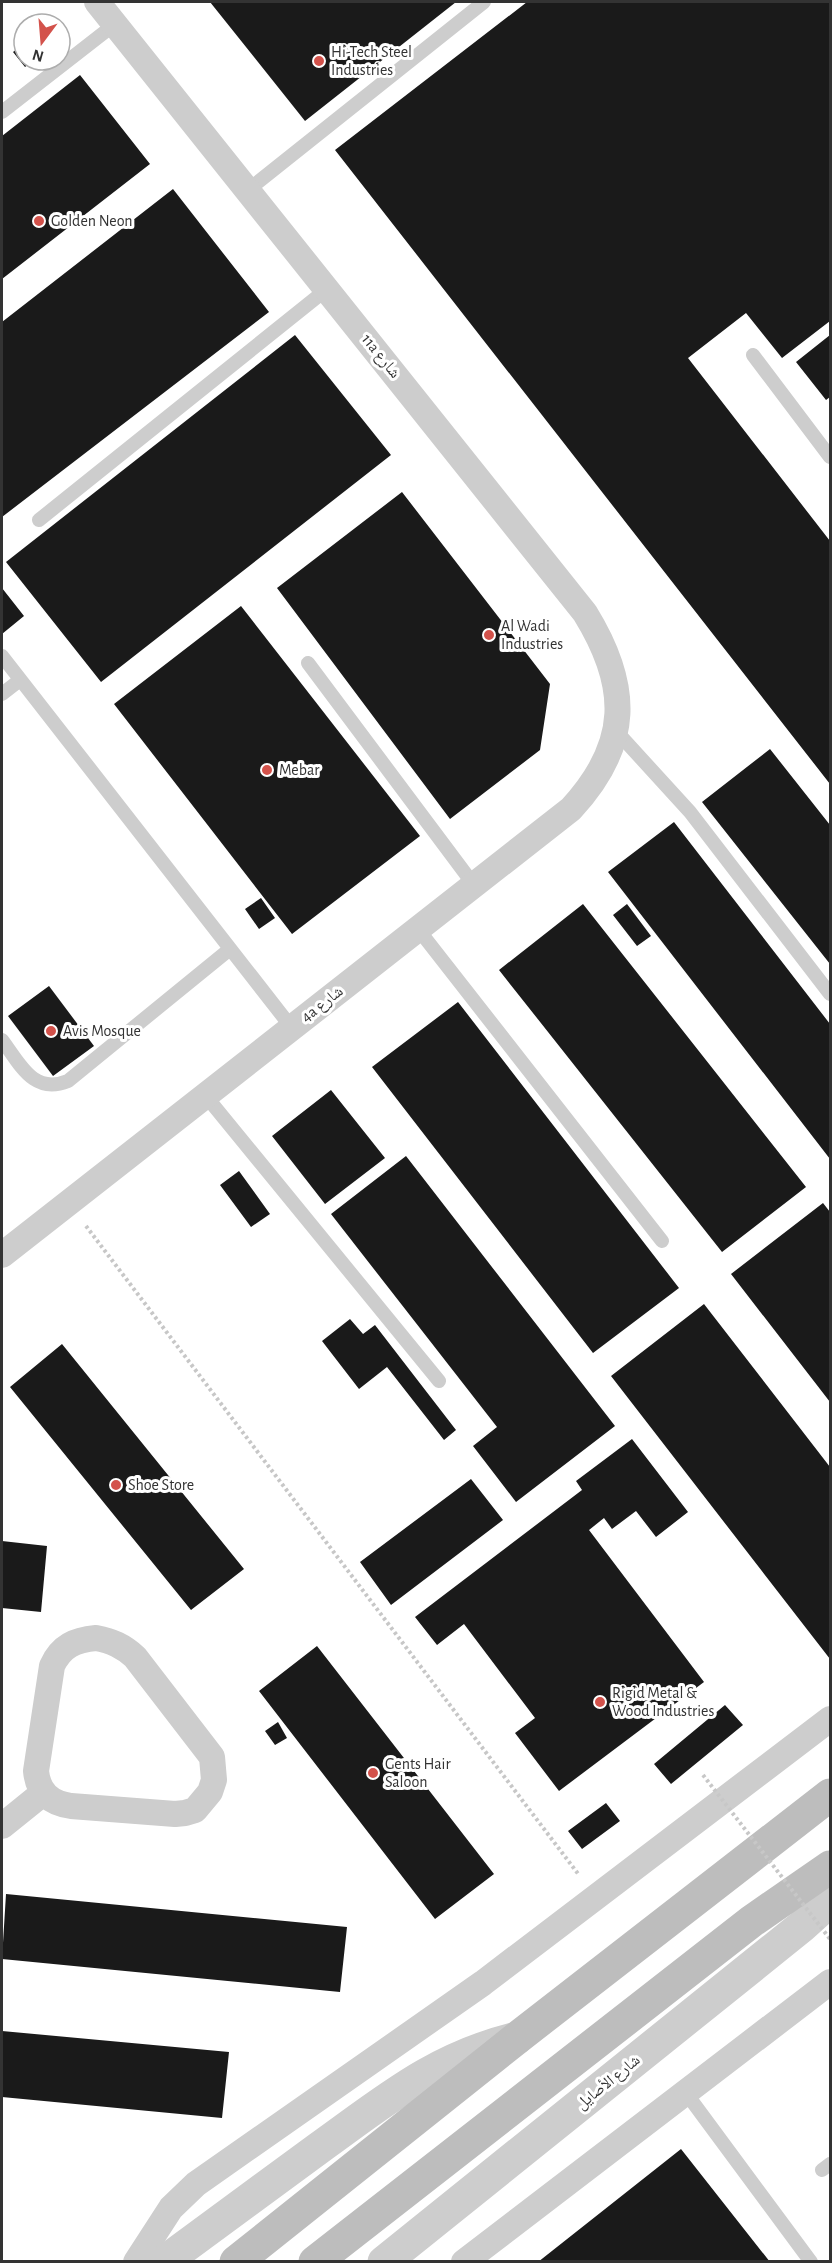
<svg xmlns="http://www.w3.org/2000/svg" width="832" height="2263" viewBox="0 0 832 2263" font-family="'Alegreya Sans','Noto Naskh Arabic',sans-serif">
	<rect width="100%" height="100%" fill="#fff"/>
	<!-- building -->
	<path fill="#1a1a1a" d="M210 2H456L305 121Z
		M527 2H830V321L782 358 746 313 688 358 830 541V784L335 150Z
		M24 44V60H34L25 67 13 52Z
		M80 75 150 164 2 279V136Z
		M173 189 269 312 2 517V322Z
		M295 335 391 455 101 682 6 562Z
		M830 335V397L826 400 796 362Z
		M402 492 550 684 540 750 450 819 277 588Z
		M2 588 24 616 2 634Z
		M241 606 420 836 292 934 114 704Z
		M770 749 830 825V964L702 802Z
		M674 822 830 1024V1159L608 872Z
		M261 898 275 918 259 929 245 909Z
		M583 904 806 1187 722 1252 499 970Z
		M627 904 651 936 637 946 613 915Z
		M49 986 94 1046 53 1076 8 1016Z
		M458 1002 679 1288 593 1353 372 1067Z
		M331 1090 385 1158 325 1204 272 1136Z
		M406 1156 615 1426 516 1502 473 1446 497 1427 331 1214Z
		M239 1171 270 1214 251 1227 220 1185Z
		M823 1203 830 1212V1402L731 1274Z
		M704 1304 830 1467V1659L611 1376Z
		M350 1319 363 1334 375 1325 456 1430 444 1440 387 1367 359 1389 322 1341Z
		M62 1344 244 1569 191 1610 10 1387Z
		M632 1439 688 1512 656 1537 636 1511 612 1529 604 1518 589 1530 704 1682 559 1791 515 1733 535 1718 464 1624 437 1645 415 1617 582 1490 576 1481Z
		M471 1479 503 1520 391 1605 360 1562Z
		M2 1541 47 1546 41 1612 2 1608Z
		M317 1646 494 1874 435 1919 259 1691Z
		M725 1705 743 1725 671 1784 654 1764Z
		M278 1722 287 1738 275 1745 265 1731Z
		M606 1803 620 1821 582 1849 568 1831Z
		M6 1894 347 1927 340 1992 2 1959Z
		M2 2031 229 2052 222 2118 2 2097Z
		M681 2149 770 2262H538Z"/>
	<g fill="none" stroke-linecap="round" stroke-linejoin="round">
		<!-- path -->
		<path stroke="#c7c7c7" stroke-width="4" stroke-dasharray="3 3" stroke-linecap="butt" d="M86 1226 579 1875"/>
		<!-- service -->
		<path stroke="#cdcdcd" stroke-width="14" d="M2 112 115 24
			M248 190 484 2
			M753 355 830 457
			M39 520 327 289
			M2 656 292 1028
			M308 663 474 885
			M2 694 20 680
			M617 732 690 812 830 994
			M418 929 662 1241
			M2 1040C20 1064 33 1095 68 1081L230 949
			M205 1095 439 1381
			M686 2093 811 2262
			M822 2170 830 2164"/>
		<!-- minor -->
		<path stroke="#cdcdcd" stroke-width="26" d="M2 1255 571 809C631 744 630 686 585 613L97 2
			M96 1638C112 1641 123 1646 135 1657L212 1757 214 1780 210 1792 195 1810 185 1813 175 1814 71 1806C50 1803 38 1792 36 1771L52 1666C61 1646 75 1640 96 1638Z
			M2 1826 43 1793
			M136 2262 171 2208 196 2184 483 1983 830 1719
			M464 2262 830 1982"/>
		<!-- tertiary -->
		<path stroke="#cdcdcd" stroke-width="33" d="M164 2262C216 2224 268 2186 319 2148 386 2100 435 2058 517 2038
			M384 2262 801 1927 830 1901"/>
		<!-- secondary -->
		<path stroke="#bdbdbd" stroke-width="33" d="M236 2262 517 2038 830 1795
			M315 2262 752 1921 830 1867"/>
		<!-- path-bridge -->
		<path stroke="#c7c7c7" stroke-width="4" stroke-dasharray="3 3" stroke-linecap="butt" d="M703 1775 830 1939"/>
	</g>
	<!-- markers -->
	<g fill="#d3524b" stroke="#fff" stroke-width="2">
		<circle cx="319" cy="61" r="6"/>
		<circle cx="39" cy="221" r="6"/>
		<circle cx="489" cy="635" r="6"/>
		<circle cx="267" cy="770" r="6"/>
		<circle cx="51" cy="1031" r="6"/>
		<circle cx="116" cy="1485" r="6"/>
		<circle cx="600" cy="1702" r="6"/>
		<circle cx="373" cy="1773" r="6"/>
	</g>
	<g text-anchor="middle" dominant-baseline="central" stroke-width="6" stroke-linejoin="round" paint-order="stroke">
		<!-- poi labels -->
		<g font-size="16" fill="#333" stroke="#fff" text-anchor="start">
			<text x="331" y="52">Hi-Tech Steel<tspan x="331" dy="18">Industries</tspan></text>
			<text x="51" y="221">Golden Neon</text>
			<text x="501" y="626">Al Wadi<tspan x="501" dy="18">Industries</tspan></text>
			<text x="279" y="770">Mebar</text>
			<text x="63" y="1031">Avis Mosque</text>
			<text x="128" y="1485">Shoe Store</text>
			<text x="612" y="1693">Rigid Metal &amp;<tspan x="612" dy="18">Wood Industries</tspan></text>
			<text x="385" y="1764">Gents Hair<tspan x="385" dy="18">Saloon</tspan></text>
		</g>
		<!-- street labels -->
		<g font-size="16" fill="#333" stroke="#fff">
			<text transform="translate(381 356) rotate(51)">11a شارع</text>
			<text transform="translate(322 1004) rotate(-38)">4a شارع</text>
			<text transform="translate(608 2082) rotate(-39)">شارع الأصايل</text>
		</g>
	</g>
	<!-- border -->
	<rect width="832" height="2263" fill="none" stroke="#333333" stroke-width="6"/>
	<!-- north arrow -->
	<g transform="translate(42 42) rotate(196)"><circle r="28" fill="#ffffff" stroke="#adadad" stroke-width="1.5"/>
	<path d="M0-4.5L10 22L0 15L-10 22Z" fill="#d3524b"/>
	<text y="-9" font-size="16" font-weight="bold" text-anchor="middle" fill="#333333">N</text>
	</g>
</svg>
